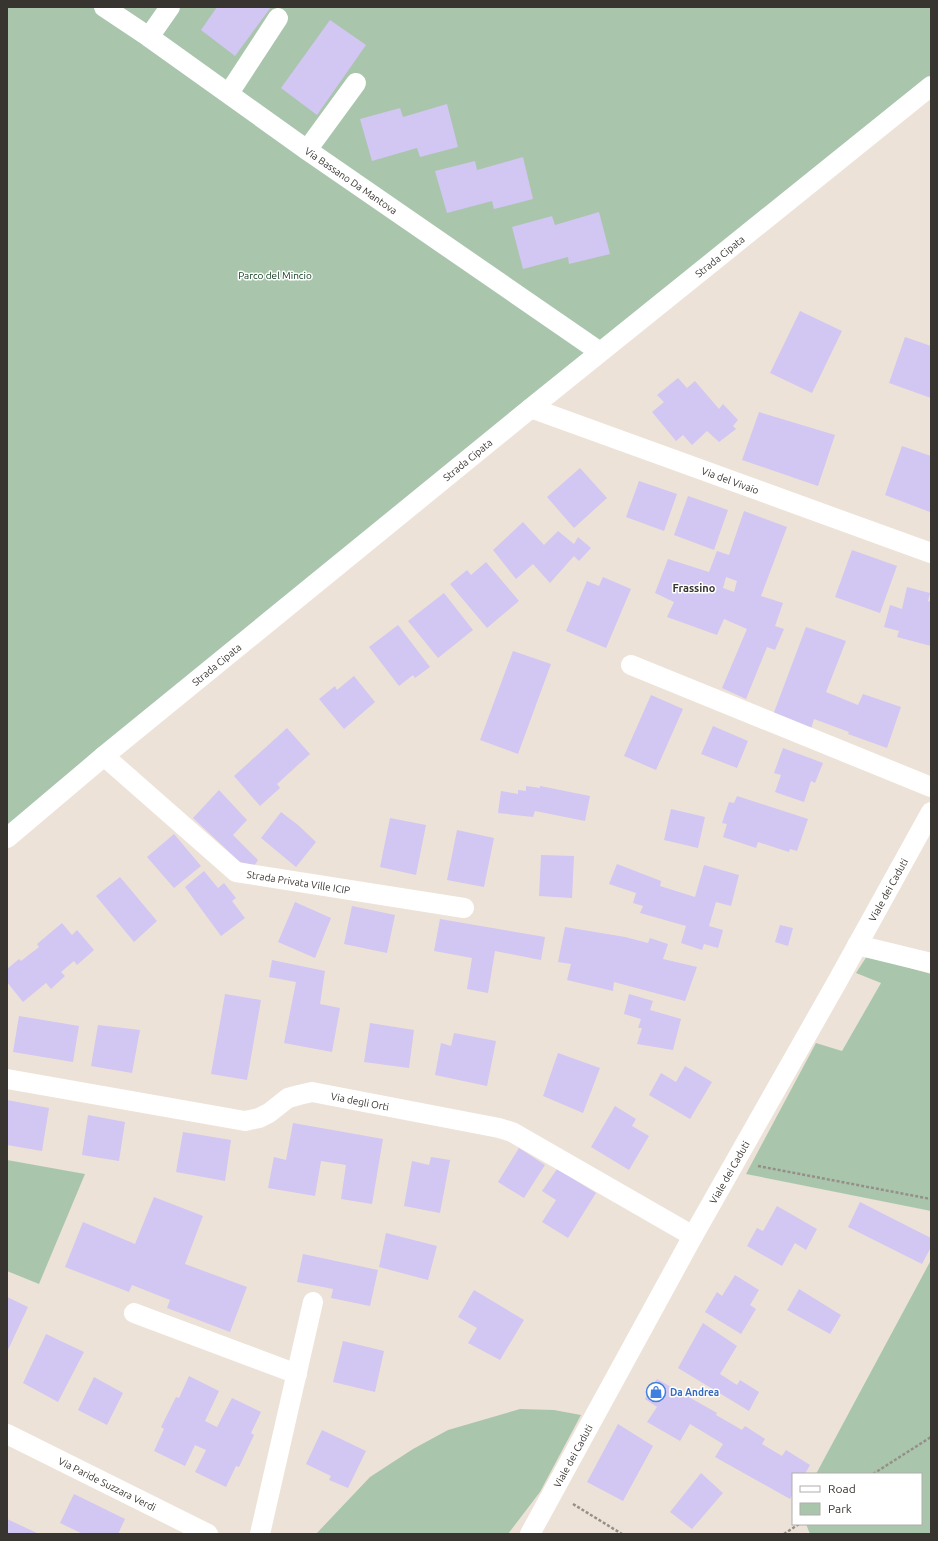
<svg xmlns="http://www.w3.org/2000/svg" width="938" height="1541" viewBox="0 0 938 1541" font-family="Ubuntu,sans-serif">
	<rect width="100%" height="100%" fill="#ede2d7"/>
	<!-- green -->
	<path fill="#a9c6ad" d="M7 7H931V86L7 837Z
		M867 956 931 974V1211L746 1174 816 1043 842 1051 881 983 856 973Z
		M7 1160 85 1174 39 1284 7 1271Z
		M931 1260V1534H810L806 1524H921V1474H816Z
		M520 1409 554 1410 581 1415 540 1492 508 1534H316L370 1477 413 1449 448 1430Z"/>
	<!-- building -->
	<path fill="#d2c6f2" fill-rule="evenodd" d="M217 7H271L235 56 201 30Z
		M330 20 366 45 317 115 281 88Z
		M447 104 458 147 420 157 417 148 372 161 360 119 400 108 403 117Z
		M523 157 533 199 494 209 492 201 447 213 435 171 475 161 477 170Z
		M599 212 610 254 569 264 568 257 523 269 512 227 552 216 555 225Z
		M800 311 842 331 812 393 770 373Z
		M905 337 931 346V398L889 383Z
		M678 378 687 388 695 381 719 409 723 404 738 420 733 426 736 429 719 442 707 431 692 445 683 435 676 441 652 412 664 402 657 395Z
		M759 412 835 435 818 486 742 460Z
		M902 446 931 456 930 512 885 495Z
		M580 468 607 498 574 528 547 497Z
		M639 481 677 494 664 531 626 517Z
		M688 496 728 510 714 550 674 535Z
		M744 511 787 527 761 596 783 603 775 626 784 629 775 650 767 647 746 699 722 688 747 629 724 619 717 635 667 617 674 602 655 593 668 559 709 572 717 551 729 555ZM726 577 737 581 734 592 723 588Z
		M523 522 544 545 558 531 574 544 578 537 591 548 579 561 574 556 550 583 533 564 516 579 493 550Z
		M852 550 897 566 880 613 835 597Z
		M486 562 519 601 487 628 450 584 467 570 471 575Z
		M603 577 631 589 606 648 566 631 587 581 599 586Z
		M907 587 930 593 928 601 931 602V646L897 637 899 631 884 627 890 605 902 609Z
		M444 593 473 630 438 658 408 621Z
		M398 625 430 667 415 678 413 675 399 686 369 647Z
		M806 627 846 641 826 692 858 705 863 694 901 707 887 748 848 734 849 732 814 719 811 729 773 715Z
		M513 651 551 664 518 754 480 740Z
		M354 676 375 702 344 729 319 699 335 686 337 690Z
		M651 695 683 709 656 770 624 756Z
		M713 726 748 741 737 768 701 754Z
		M287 728 310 754 277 784 280 788 260 806 234 776Z
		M783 748 823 763 815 783 811 781 804 802 775 792 781 775 774 773Z
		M526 786 540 788V786L590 796 585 821 535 811 533 817 498 813 501 791 518 794V790L526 791Z
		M219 790 247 820 233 835 258 860 254 866 240 862 193 818Z
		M737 796 808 819 797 851 790 849 789 852 758 842 756 848 723 837 727 824 722 823 729 802 734 803Z
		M671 809 705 817 698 848 664 840Z
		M281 812 298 825 316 842 296 867 261 838Z
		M390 818 426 825 416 875 380 867Z
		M457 830 494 838 484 887 447 880Z
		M174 834 201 866 174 888 147 857Z
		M541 855 574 856 572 898 539 896Z
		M617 864 661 881 660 886 695 897 704 865 739 875 731 906 716 902 709 926 723 930 718 948 704 944 702 950 681 943 686 926 640 913 643 906 633 903 636 893 609 884Z
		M204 871 218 888 224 883 236 898 232 901 245 918 221 936 185 887Z
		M120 877 157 921 134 942 96 896Z
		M295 902 331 918 315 958 278 942Z
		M352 906 395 915 387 953 344 944Z
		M440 919 545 937 541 960 495 951 488 993 467 989 472 958 434 951Z
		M62 923 72 935 77 930 94 950 77 965 74 961 61 972 65 976 51 989 46 983 23 1002 7 982V969L19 959 21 961 39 947 37 944Z
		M780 925 793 928 788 946 775 942Z
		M565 927 625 937 648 943 650 938 668 944 663 959 697 967 685 1001 614 982 613 991 567 980 571 964 558 962Z
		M272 960 325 971 320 1004 340 1008 332 1052 284 1043 296 982 269 977Z
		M225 994 261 1000 247 1080 211 1074Z
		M629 994 653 1001 650 1010 681 1019 673 1050 637 1044 642 1028H638L641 1019 624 1014Z
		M19 1016 79 1026 73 1062 13 1052Z
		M370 1023 414 1030 409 1068 364 1062Z
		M98 1025 140 1030 132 1073 91 1066Z
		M454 1033 496 1041 487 1086 435 1075 441 1043 451 1046Z
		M558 1053 600 1068 583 1113 543 1096Z
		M685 1066 712 1082 690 1119 649 1095 661 1073 676 1082Z
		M7 1100 49 1108 42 1151 7 1145Z
		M615 1106 636 1119 632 1126 649 1136 629 1170 591 1147Z
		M88 1115 125 1122 119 1161 82 1155Z
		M293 1123 383 1139 372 1204 341 1199 346 1165 321 1161 315 1196 268 1188 274 1157 286 1160Z
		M183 1132 231 1140 225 1181 176 1172Z
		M519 1148 545 1165 524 1198 498 1182Z
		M431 1157 450 1160 440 1213 404 1206 412 1161 429 1165Z
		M557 1169 596 1193 568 1238 542 1222 556 1200 542 1191Z
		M154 1197 203 1216 185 1264 247 1287 230 1332 167 1308 170 1300 132 1285 129 1292 65 1267 83 1222 135 1244Z
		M860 1202 931 1238V1247L922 1264 848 1227Z
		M777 1206 817 1229 806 1250 795 1243 782 1266 747 1246 757 1228 763 1231Z
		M386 1233 437 1246 428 1280 379 1267Z
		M303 1254 378 1270 370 1306 331 1298 333 1289 297 1282Z
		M735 1275 759 1290 750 1305 756 1309 741 1334 705 1312 717 1292 722 1296Z
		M799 1289 841 1315 830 1334 787 1310Z
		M474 1290 524 1320 500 1360 468 1343 477 1328 458 1317Z
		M7 1297 28 1307 7 1352Z
		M703 1323 737 1346 720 1374 737 1385 740 1380 759 1392 749 1411 678 1368Z
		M46 1334 84 1352 58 1402 23 1383Z
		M343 1341 384 1351 375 1392 333 1382Z
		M189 1376 219 1391 205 1421 217 1427 232 1398 261 1412 251 1433 254 1435 239 1467 236 1466 226 1487 195 1472 206 1450 195 1445 185 1466 154 1451 164 1429 161 1427 176 1397 179 1398Z
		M94 1377 123 1393 107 1425 78 1410Z
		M657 1379 717 1413 716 1415 742 1430 745 1426 765 1439 762 1444 782 1456 786 1450 810 1465 805 1474H793V1494L790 1499 715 1457 723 1444 690 1424 680 1441 647 1422 657 1407 645 1399Z
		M618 1424 653 1446 623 1501 587 1482Z
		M322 1430 366 1451 348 1488 329 1480 331 1476 306 1464Z
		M701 1473 723 1493 692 1529 670 1512Z
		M74 1494 125 1519 118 1534H83L60 1523Z
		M7 1519 39 1534H7Z"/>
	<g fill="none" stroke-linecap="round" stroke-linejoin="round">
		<!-- path -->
		<path stroke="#968f87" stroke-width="2.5" stroke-dasharray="3 2" stroke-linecap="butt" d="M758 1166 931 1199
			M873 1474 931 1437
			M573 1504 622 1534
			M784 1534 799 1524"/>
		<!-- street -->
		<g stroke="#fff" stroke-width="20">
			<path id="s1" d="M104 7 149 37 307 150 600 352"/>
			<path d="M149 37 170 7"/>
			<path d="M229 93 278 18"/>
			<path d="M307 150 356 83"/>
			<path id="s2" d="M531 408 931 553"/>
			<path d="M631 665 931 787"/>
			<path id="s3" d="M104 756 236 872 464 908"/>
			<path id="s4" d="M7 838 104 756 531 408 931 86"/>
			<path d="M857 945 931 963"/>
			<path id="s5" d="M7 1079 245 1121 259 1118 269 1113 288 1098 299 1095 312 1092 499 1128 512 1132 693 1236"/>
			<path d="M134 1313 297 1374"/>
			<path id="s6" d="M7 1434 208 1534"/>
			<path d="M260 1534 313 1302"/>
			<path id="s7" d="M530 1534 693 1236 837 982 931 812"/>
		</g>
	</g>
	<!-- icons -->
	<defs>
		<symbol id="shop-ring" viewBox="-11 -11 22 22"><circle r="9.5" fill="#fff" stroke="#3f7fe0" stroke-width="1.5"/><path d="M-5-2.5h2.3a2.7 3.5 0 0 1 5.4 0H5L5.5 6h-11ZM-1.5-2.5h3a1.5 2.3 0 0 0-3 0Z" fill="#3f7fe0"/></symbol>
	</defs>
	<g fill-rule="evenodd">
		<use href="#shop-ring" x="645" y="1381" width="22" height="22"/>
	</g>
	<g text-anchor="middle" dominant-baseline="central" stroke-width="3" stroke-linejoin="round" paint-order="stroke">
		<!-- street labels -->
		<g font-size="10" fill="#383430" stroke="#fff">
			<text stroke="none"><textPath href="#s1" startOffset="302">Via Bassano Da Mantova</textPath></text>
			<text stroke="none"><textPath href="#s4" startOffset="920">Strada Cipata</textPath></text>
			<text stroke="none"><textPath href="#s4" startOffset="596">Strada Cipata</textPath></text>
			<text stroke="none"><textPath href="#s2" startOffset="212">Via del Vivaio</textPath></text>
			<text stroke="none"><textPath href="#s4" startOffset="272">Strada Cipata</textPath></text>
			<text stroke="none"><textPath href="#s3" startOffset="239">Strada Privata Ville ICIP</textPath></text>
			<text stroke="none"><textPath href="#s7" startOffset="737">Viale dei Caduti</textPath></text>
			<text stroke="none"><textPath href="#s5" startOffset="365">Via degli Orti</textPath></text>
			<text stroke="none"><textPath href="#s7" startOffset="413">Viale dei Caduti</textPath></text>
			<text stroke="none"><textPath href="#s7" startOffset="89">Viale dei Caduti</textPath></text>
			<text stroke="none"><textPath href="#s6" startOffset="112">Via Paride Suzzara Verdi</textPath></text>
		</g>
		<!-- park labels -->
		<g font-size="10" fill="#053213" stroke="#fff">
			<text x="275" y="275">Parco del Mincio</text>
		</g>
		<!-- shop labels -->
		<g font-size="10" font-weight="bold" fill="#366cbe" stroke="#fff" text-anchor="start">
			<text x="670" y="1392">Da Andrea</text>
		</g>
		<!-- neighbourhood labels -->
		<g font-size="11" font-weight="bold" fill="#383430" stroke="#fff">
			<text x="694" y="588">Frassino</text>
		</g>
	</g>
	<!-- border -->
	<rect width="938" height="1541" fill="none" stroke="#383430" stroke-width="16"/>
	<!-- legend -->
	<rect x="792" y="1473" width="130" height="52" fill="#ffffff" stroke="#afaeac"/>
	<rect x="800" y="1486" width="20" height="6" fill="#ffffff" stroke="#afaeac"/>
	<text x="828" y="1493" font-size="12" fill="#383430">Road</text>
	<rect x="800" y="1503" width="20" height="12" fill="#a9c6ad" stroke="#afaeac"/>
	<text x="828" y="1513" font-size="12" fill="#383430">Park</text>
</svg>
